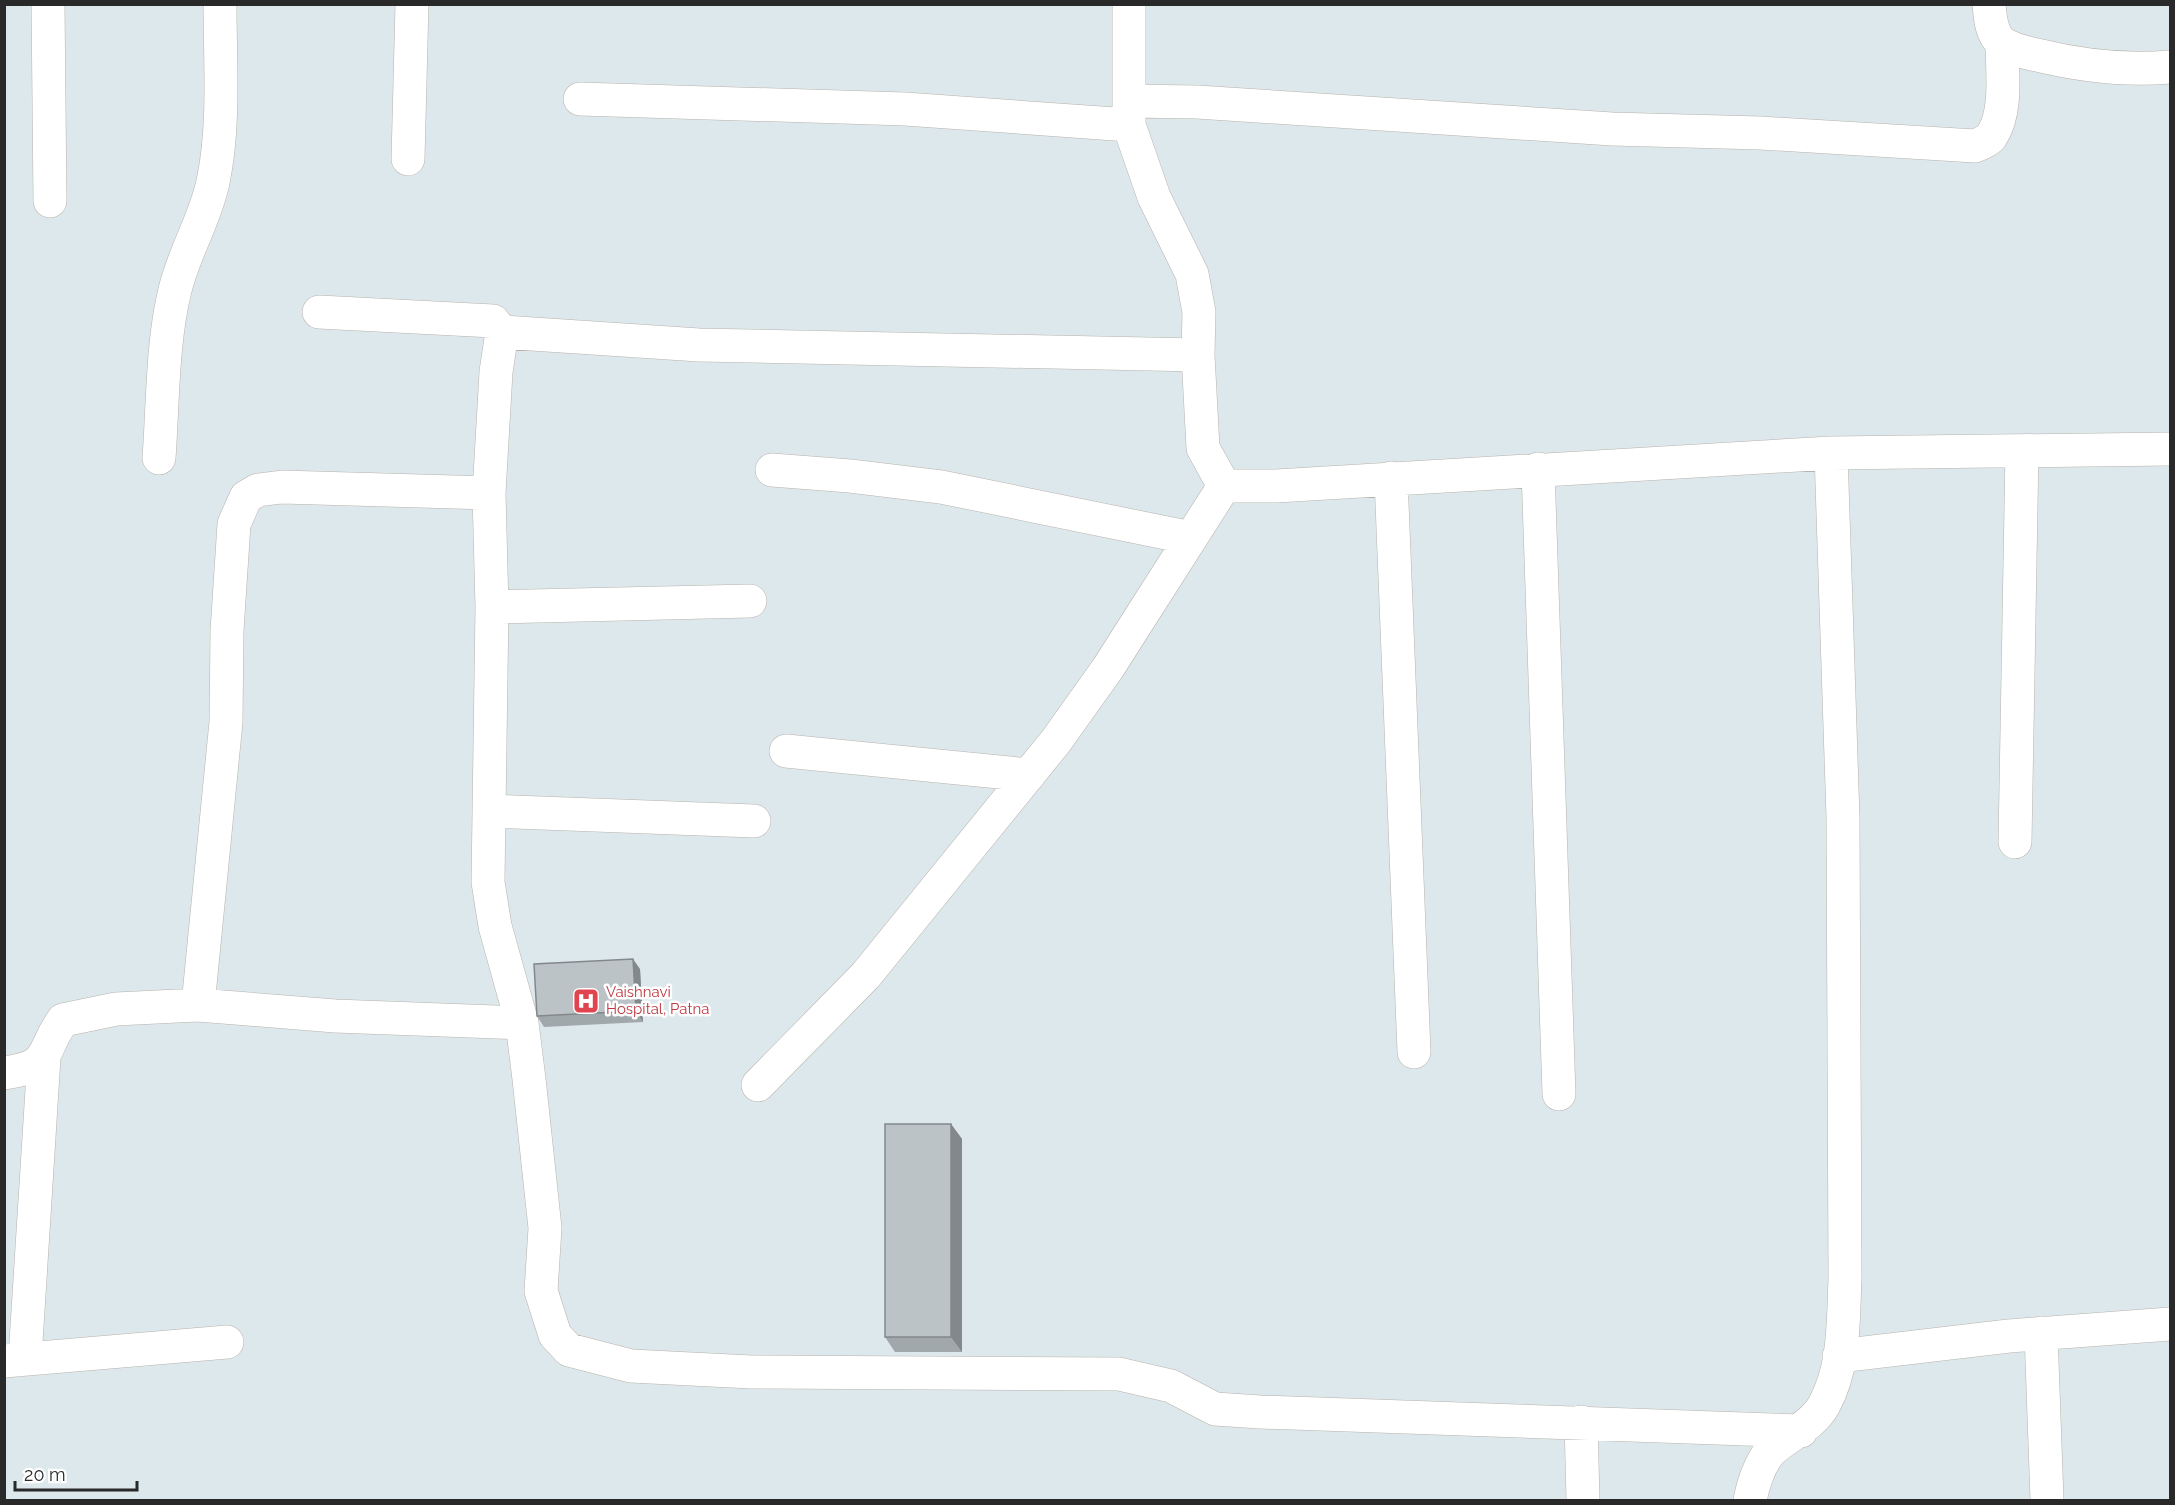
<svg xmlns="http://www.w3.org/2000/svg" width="2175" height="1505" viewBox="0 0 2175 1505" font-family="Raleway,sans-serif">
	<rect width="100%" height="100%" fill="#dce8eb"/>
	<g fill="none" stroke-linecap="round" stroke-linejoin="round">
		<defs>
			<path id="street" d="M48 4 50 201
				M1129 4V125L1154 197 1192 274 1199 312 1198 355
				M1989 4C1990 17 1991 34 2002 43 2011 49 2027 53 2037 55 2082 66 2124 71 2170 67
				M580 99 905 109 1129 125
				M1129 101 1197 102 1612 129 1760 133 1975 146C1980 144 1987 141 1991 137 2008 112 2002 71 2002 43
				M408 159 412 4
				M319 312 493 321 502 332
				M159 458C163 404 162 342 175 290 184 252 205 220 213 182 225 125 220 62 220 4
				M1538 469 1559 1094
				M772 470 850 476 941 487 1191 538
				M1391 478 1414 1052
				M489 493 282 487 258 490 246 497 234 524 227 631 226 722 198 1005 335 1016 522 1023
				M492 607 750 601
				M786 751 1029 775
				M489 811 754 821
				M2015 842 2022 451
				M4 1073C54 1066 39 1053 63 1020L116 1009 198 1005
				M758 1085 866 975 1056 741 1108 668 1224 486
				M2041 1333 2047 1500
				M1839 1356 2009 1336 2170 1324
				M25 1358 44 1058
				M4 1361 227 1342
				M1581 1422 1583 1500
				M1801 1431 1260 1412 1215 1409 1171 1386 1119 1374 751 1372 631 1366 569 1350 555 1335 541 1291 545 1228 529 1079 522 1023 495 926 488 882 492 607 489 493 496 372 502 332 699 345 1198 355 1203 448 1224 486H1276L1831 453 2170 449
				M1750 1500C1753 1485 1757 1471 1766 1457 1778 1439 1811 1429 1824 1405 1845 1367 1843 1321 1845 1279L1843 818 1831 453"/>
		</defs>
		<!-- street casing -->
		<use href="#street" stroke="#b9b2ac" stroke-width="34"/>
		<!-- street -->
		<use href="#street" stroke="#fff" stroke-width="33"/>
	</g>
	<!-- wall -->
	<path fill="#a1a8ab" d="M640 969 643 1022 544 1027 537 1016Z
		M951 1124 962 1139V1352H895L885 1337Z"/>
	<!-- shaded-wall -->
	<path fill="#83888b" d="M633 959 640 969 643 1022 636 1011Z
		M951 1124 962 1139V1352L951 1337Z"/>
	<!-- building -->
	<path fill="#bbc3c7" stroke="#83888b" stroke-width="1.5" d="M633 959 636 1011 537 1016 534 964Z
		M885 1124H951V1337H885Z"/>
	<!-- icons -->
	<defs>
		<symbol id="hospital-square" viewBox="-11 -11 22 22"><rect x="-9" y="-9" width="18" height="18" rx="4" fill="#e0444e" stroke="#fff"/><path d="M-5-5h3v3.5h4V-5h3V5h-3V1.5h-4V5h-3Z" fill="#fff"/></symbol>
	</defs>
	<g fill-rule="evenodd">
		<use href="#hospital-square" x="571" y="986" width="30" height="30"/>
	</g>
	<g text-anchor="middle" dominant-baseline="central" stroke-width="5" stroke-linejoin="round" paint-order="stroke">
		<!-- health labels -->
		<g font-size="15" fill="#be3a42" stroke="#fff" text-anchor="start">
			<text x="606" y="992">Vaishnavi<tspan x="606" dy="17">Hospital, Patna</tspan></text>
		</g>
	</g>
	<!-- border -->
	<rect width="2175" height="1505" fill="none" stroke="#292929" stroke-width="12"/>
	<!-- scale -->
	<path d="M15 1481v9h122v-9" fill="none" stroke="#292929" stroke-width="3"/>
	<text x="24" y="1481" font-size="18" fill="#292929" stroke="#ffffff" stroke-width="4.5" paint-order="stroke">20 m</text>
</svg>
